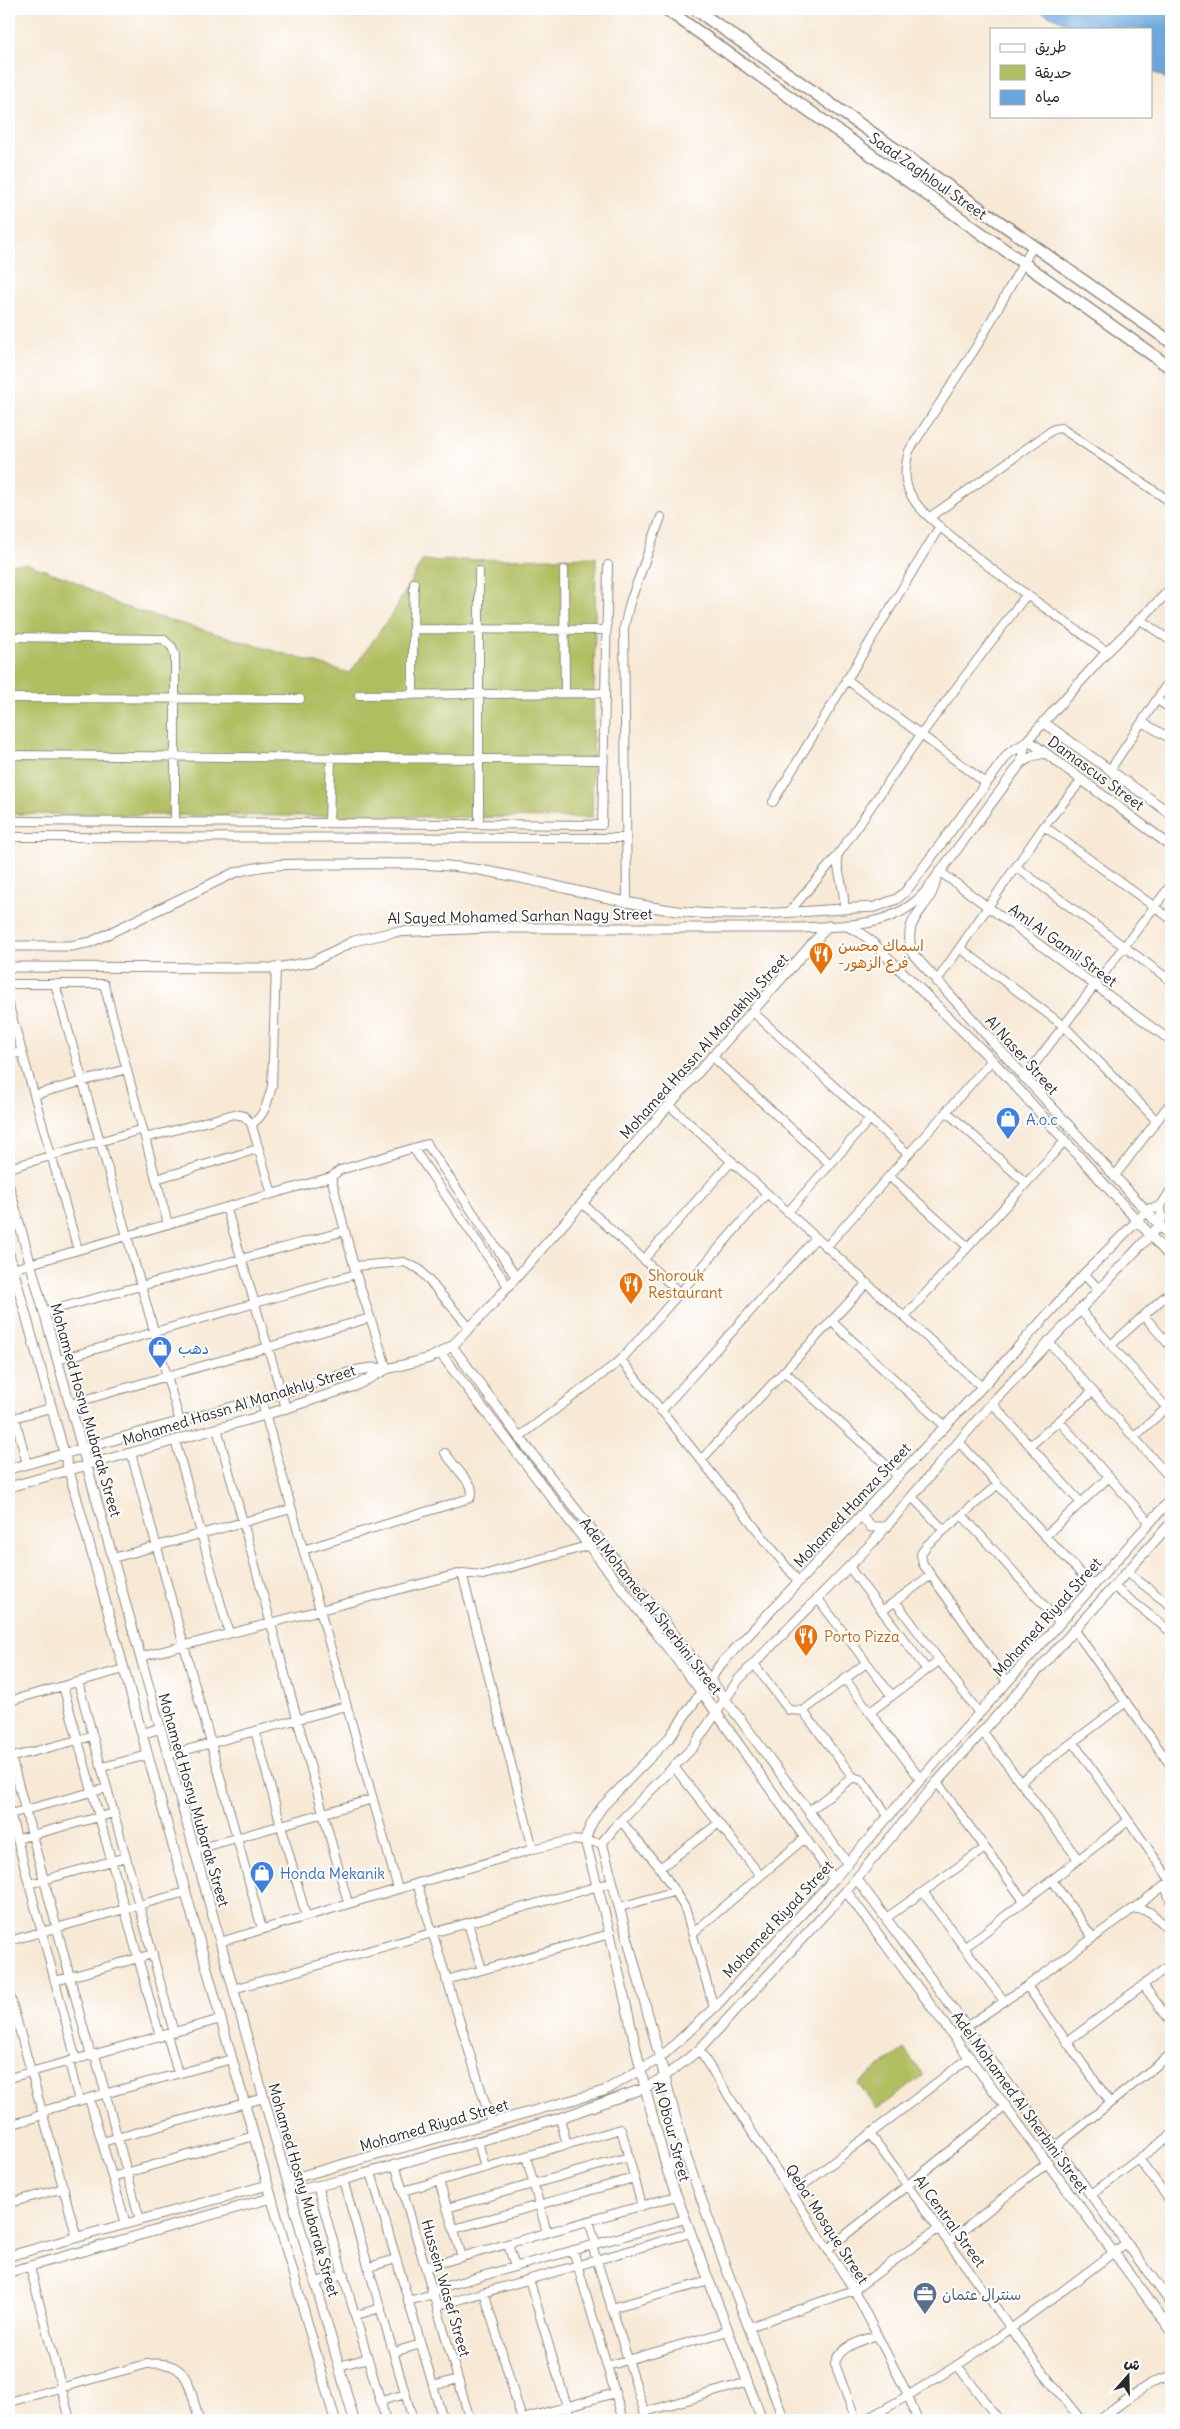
<svg xmlns="http://www.w3.org/2000/svg" width="1180" height="2429" viewBox="0 0 1180 2429" font-family="Delius,'Playpen Sans Arabic',sans-serif">
	<rect width="100%" height="100%" fill="#fff"/>
	<filter id="ink" filterUnits="userSpaceOnUse"><feTurbulence type="fractalNoise" baseFrequency=".02" numOctaves="2"/><feDisplacementMap in="SourceGraphic" scale="10" xChannelSelector="R" yChannelSelector="G"/><feConvolveMatrix kernelMatrix="1 2 1 2 8 2 1 2 1" color-interpolation-filters="sRGB"/></filter>
	<filter id="wash" filterUnits="userSpaceOnUse"><feTurbulence type="fractalNoise" baseFrequency=".0096" numOctaves="4" result="noise"/><feDisplacementMap in="SourceGraphic" scale="20" xChannelSelector="R" yChannelSelector="G"/><feGaussianBlur stdDeviation="1.12" result="paint"/><feColorMatrix in="noise" values="0 0 0 0 0 0 0 0 0 0 0 0 0 0 0 0 0 1.4 0 .05"/><feComposite in="paint" operator="in"/></filter>
	<g filter="url(#wash)">
		<rect width="100%" height="100%" fill="#f7e9d6"/>
		<!-- green -->
		<path fill="#b0be61" stroke="#6e7446" d="M596 557 592 818 9 814V564H28L72 580 121 606 350 673 395 610 422 561Z
			M904 2049 923 2075 877 2109 858 2083Z"/>
		<!-- water -->
		<path fill="#6aa6db" stroke="#4a6883" d="M1035 9H1171V81L1151 71V29H1080Z"/>
	</g>
	<g filter="url(#ink)">
		<g fill="none" stroke-linecap="round" stroke-linejoin="round">
			<defs>
				<path id="minor" d="M1033 246 978 344 909 451C905 466 903 481 911 495 919 511 937 524 951 536 1000 578 1055 614 1107 652
					M930 517 1054 429 1061 428 1171 502
					M564 570 565 694
					M479 571V823
					M1139 619 1171 641
					M413 629 414 583
					M9 637 163 639 172 647 175 655V822
					M846 679 986 783
					M359 695 605 693
					M413 695V629L605 630
					M9 698 300 699
					M1157 700 1171 709
					M1142 722 1171 739
					M9 755 604 760
					M1110 770 1171 678
					M773 802 940 526
					M9 821 602 825 608 565
					M329 823 331 757
					M1044 826 1171 919
					M9 837 626 838
					M837 856C837 874 846 891 844 909
					M1016 867 1171 981
					M939 871 1171 1041
					M627 900 624 628 630 602 661 517
					M789 912 837 856 920 736 1027 594
					M960 948 1064 1026 1157 1121
					M936 982 1044 826 1082 780
					M9 984H104L168 1224
					M55 984 180 1422
					M9 1006 78 1250
					M753 1012 908 1154
					M9 1055 22 1052
					M713 1057 830 1164
					M1024 1078 1171 885
					M34 1095 127 1069
					M669 1105 982 1387
					M946 1111 1026 1183
					M251 1124C265 1117 268 1100 272 1086L276 968
					M145 1138 234 1114 244 1116 251 1123 272 1194
					M413 1148 508 1286
					M9 1168 143 1129
					M889 1176 968 1247
					M331 1177 356 1274 387 1369
					M1114 1177 1171 1102
					M156 1179 258 1149
					M582 1203 680 1293
					M226 1207 286 1408
					M1160 1207 1171 1190
					M788 1212 870 1119
					M826 1247 992 1060
					M644 1259 732 1161
					M354 1266 404 1262 419 1269 470 1328
					M9 1270 331 1177 340 1170 427 1144 516 1277
					M1079 1309 1167 1408
					M44 1312 345 1231
					M1144 1316 1171 1347
					M904 1317 1065 1141
					M831 1321 945 1426
					M1048 1341 1171 1479
					M1111 1345 1171 1291
					M58 1360 356 1274
					M621 1360 798 1581
					M784 1371 898 1476
					M261 1399 398 1889
					M992 1403 1081 1503
					M70 1404 370 1318
					M661 1411 816 1238
					M15 1417 27 1464
					M9 1419 51 1408
					M1059 1421 1150 1523
					M217 1428 348 1903
					M519 1437 621 1360 767 1193
					M1134 1437 1171 1404
					M175 1440 229 1633
					M959 1442 1045 1536 1093 1586
					M1030 1446 1093 1391
					M131 1453 262 1929
					M701 1460 867 1283
					M997 1485 927 1545 921 1554 923 1564 1007 1682
					M912 1497 944 1530
					M962 1515 1060 1623
					M1045 1536 1109 1477
					M303 1550 470 1498 472 1492 471 1486 445 1453
					M113 1558 291 1509
					M849 1567 927 1670
					M1127 1572 1171 1606
					M462 1573 533 1849
					M1114 1587 1171 1632
					M818 1599 892 1696
					M895 1601 979 1713
					M882 1611 931 1575
					M1074 1629 1171 1766
					M140 1657 462 1573 483 1575 587 1546
					M754 1664 789 1710 803 1711 866 1663
					M845 1679 921 1780
					M78 1682 174 2033
					M63 1686 160 2037
					M9 1701 124 1669
					M803 1711 853 1777 862 1780 889 1817
					M870 1712 939 1661
					M255 1731 306 1916
					M982 1731 1078 1859
					M1073 1742 1171 1881
					M9 1749 91 2056
					M168 1755 346 1706
					M9 1758 93 1736
					M102 1767 148 1755
					M674 1767 760 1875
					M937 1782 1024 1901
					M1020 1782 1126 1702
					M9 1809 76 2060
					M809 1811 853 1777
					M10 1814 107 1788
					M621 1821 660 1868 685 1908 714 2008
					M17 1839 114 1813
					M194 1850 373 1799
					M660 1868 719 1823
					M1052 1880 1093 1938
					M417 1883 491 2122
					M29 1884 126 1857
					M1165 1885 1171 1903
					M923 1892 1004 2001
					M620 1907 676 1891
					M1135 1908 1150 1912 1171 1931
					M886 1918 985 1848
					M468 1923 482 1970
					M693 1933 805 1838
					M9 1941 186 1892
					M220 1942 533 1849 572 1840 602 1843
					M964 1948 1128 1821
					M446 1980 610 1934
					M55 1981 153 1954
					M1143 1985 1171 2022
					M1027 1986 1110 2102
					M233 1989 613 1882
					M9 1992 77 2238
					M167 2035 178 2073
					M954 2035 1027 1986 1171 1881
					M1067 2042 1171 1964
					M699 2050 854 2290 909 2397 917 2420
					M95 2055 140 2220
					M69 2062 79 2101
					M9 2078 221 2019
					M89 2098 126 2224
					M560 2118 567 2145
					M9 2125 34 2118 49 2109 232 2059
					M870 2134 1044 2374 1081 2420
					M478 2141 485 2168
					M102 2142 264 2098
					M1054 2148 1171 2054
					M526 2156 547 2233
					M1139 2159 1171 2202
					M395 2164 470 2420
					M371 2172 443 2420
					M112 2177 254 2136
					M343 2180 413 2420
					M439 2181 462 2257
					M317 2186 386 2420
					M403 2191 621 2129 642 2206
					M792 2194 970 2057
					M1090 2195 1171 2135
					M9 2203 64 2188
					M447 2208 629 2157
					M589 2221 596 2244
					M454 2229 634 2178
					M949 2242 1048 2162
					M508 2244 515 2267
					M592 2245 647 2420
					M828 2249 1006 2106
					M573 2250 623 2420
					M30 2267 70 2420
					M369 2267 396 2259
					M426 2267 676 2196
					M529 2279 571 2420
					M316 2282 344 2274
					M484 2292 522 2420
					M408 2301 433 2294 443 2287 685 2219
					M437 2306 690 2233
					M611 2308 709 2281
					M356 2315 381 2308
					M749 2327 854 2290 939 2228
					M394 2352 421 2344
					M957 2365 999 2420
					M339 2366 368 2358
					M607 2366 728 2331
					M433 2386 458 2379
					M381 2401 406 2394
					M9 2402 147 2364C190 2359 189 2387 199 2420
					M645 2412 748 2382
					M519 2420 615 2393
					M856 2420 835 2364C838 2346 862 2341 877 2335
					M864 2420C958 2371 1042 2307 1126 2243
					M1099 2420C1115 2409 1153 2376 1171 2377"/>
				<path id="tertiary" d="M1043 722 1171 814
					M1028 740 1171 846
					M1021 763 1032 756 1045 753
					M936 879C931 911 901 914 912 953L1171 1238
					M845 925 861 933 872 942 992 1060 1171 1258
					M9 946H71L91 942 234 873C269 862 305 864 342 864 386 864 431 862 474 869 543 880 610 902 678 911 739 919 812 910 875 907L897 899 906 891 1008 754 1025 743 1107 652 1171 589
					M9 967 276 968 312 962 354 941 394 932 491 928H796C841 926 895 929 926 891L1021 763 1025 743
					M9 1187 354 2420
					M9 1254 232 2059 335 2420
					M1084 1274 1098 1289
					M452 1346 519 1437 725 1699 848 1864
					M441 1354 701 1691 834 1879
					M9 1469 261 1399 358 1370 373 1368 387 1369
					M9 1487 265 1415 355 1386 387 1369 430 1358 452 1346 490 1307 828 926
					M861 1515 871 1527H887
					M142 1734 160 1728
					M856 1878 1171 2303
					M846 1891 1171 2330
					M668 2172 677 2153 682 2152 686 2156
					M287 2180 604 2091 660 2058 714 2008 834 1879 949 1747 1171 1499
					M291 2192 343 2180 560 2118 645 2088 664 2077 699 2050 846 1891 937 1782 1171 1523
					M9 2256 268 2185
					M9 2272 271 2198
					M762 2420 668 2173 645 2088 610 1934 585 1840C589 1827 594 1818 602 1807L669 1738 720 1665 982 1387 1084 1274 1149 1209 1160 1207 1162 1217 1160 1225 992 1403 873 1542 739 1679 693 1747 614 1828 602 1843 686 2156 725 2265 784 2420"/>
				<path id="primary" d="M666 9 1171 368
					M695 9 1171 342"/>
			</defs>
			<!-- minor casing -->
			<use href="#minor" stroke="#918a80" stroke-width="10"/>
			<!-- tertiary casing -->
			<use href="#tertiary" stroke="#918a80" stroke-width="11"/>
			<!-- primary casing -->
			<use href="#primary" stroke="#918a80" stroke-width="14"/>
			<!-- minor -->
			<use href="#minor" stroke="#fff" stroke-width="8"/>
			<!-- tertiary -->
			<use href="#tertiary" stroke="#fff" stroke-width="9"/>
			<!-- primary -->
			<use href="#primary" stroke="#fff" stroke-width="11"/>
		</g>
	</g>
	<!-- icons -->
	<defs>
		<symbol id="restaurant-pin" viewBox="-11 -11 22 30"><path d="M0 17L-7.5 6A9.5 9.5 0 1 1 7.5 6Z" fill="#e8710a" stroke="#fff"/><path d="M-5-6h1v4h1v-4h1v4h1v-4h1v5L-1.5 .5V6h-2V.5L-5-1ZM5-6V6H3V1.5H1.5Q1.5-4 5-6Z" fill="#fff"/></symbol>
		<symbol id="shop-pin" viewBox="-11 -11 22 30"><path d="M0 17L-7.5 6A9.5 9.5 0 1 1 7.5 6Z" fill="#3f7fe0" stroke="#fff"/><path d="M-5-2.5h2.3a2.7 3.5 0 0 1 5.4 0H5L5.5 6h-11ZM-1.5-2.5h3a1.5 2.3 0 0 0-3 0Z" fill="#fff"/></symbol>
		<symbol id="office-pin" viewBox="-11 -11 22 30"><path d="M0 17L-7.5 6A9.5 9.5 0 1 1 7.5 6Z" fill="#5c6f8a" stroke="#fff"/><path d="M-6-3h4V-5.5h4V-3h4V5H-6ZM-1-4.5V-3h2v-1.5ZM-6 0V1H6V0Z" fill="#fff"/></symbol>
	</defs>
	<g fill-rule="evenodd">
		<use href="#restaurant-pin" x="807" y="940" width="28" height="38"/>
		<use href="#shop-pin" x="994" y="1105" width="28" height="38"/>
		<use href="#restaurant-pin" x="617" y="1270" width="28" height="38"/>
		<use href="#shop-pin" x="146" y="1334" width="28" height="38"/>
		<use href="#restaurant-pin" x="792" y="1622" width="28" height="38"/>
		<use href="#shop-pin" x="248" y="1859" width="28" height="38"/>
		<use href="#office-pin" x="911" y="2280" width="28" height="38"/>
	</g>
	<g text-anchor="middle" dominant-baseline="central" stroke-width="4" stroke-linejoin="round" paint-order="stroke">
		<!-- street labels -->
		<g font-size="15" fill="#2b2b2b" stroke="#fff">
			<text transform="translate(928 176) rotate(35)">Saad Zaghloul Street</text>
			<text transform="translate(1096 773) rotate(36)">Damascus Street</text>
			<text transform="translate(520 916) rotate(-1)">Al Sayed Mohamed Sarhan Nagy Street</text>
			<text transform="translate(1063 945) rotate(36)">Aml Al Gamil Street</text>
			<text transform="translate(704 1046) rotate(-48)">Mohamed Hassn Al Manakhly Street</text>
			<text transform="translate(1022 1055) rotate(48)">Al Naser Street</text>
			<text transform="translate(239 1405) rotate(-17)">Mohamed Hassn Al Manakhly Street</text>
			<text transform="translate(86 1410) rotate(74)">Mohamed Hosny Mubarak Street</text>
			<text transform="translate(852 1505) rotate(-47)">Mohamed Hamza Street</text>
			<text transform="translate(651 1606) rotate(52)">Adel Mohamed Al Sherbini Street</text>
			<text transform="translate(1047 1617) rotate(-48)">Mohamed Riyad Street</text>
			<text transform="translate(194 1800) rotate(74)">Mohamed Hosny Mubarak Street</text>
			<text transform="translate(778 1919) rotate(-47)">Mohamed Riyad Street</text>
			<text transform="translate(1020 2102) rotate(54)">Adel Mohamed Al Sherbini Street</text>
			<text transform="translate(434 2125) rotate(-16)">Mohamed Riyad Street</text>
			<text transform="translate(672 2131) rotate(75)">Al Obour Street</text>
			<text transform="translate(304 2190) rotate(74)">Mohamed Hosny Mubarak Street</text>
			<text transform="translate(950 2221) rotate(54)">Al Central Street</text>
			<text transform="translate(827 2224) rotate(57)">Qeba' Mosque Street</text>
			<text transform="translate(446 2288) rotate(74)">Hussein Wasef Street</text>
		</g>
		<!-- food labels -->
		<g font-size="15" fill="#c56008" stroke="#fff" text-anchor="start">
			<text x="838" y="945">اسماك محسن<tspan x="838" dy="17">-فرع الزهور</tspan></text>
			<text x="648" y="1275">Shorouk<tspan x="648" dy="17">Restaurant</tspan></text>
			<text x="824" y="1636">Porto Pizza</text>
		</g>
		<!-- shop labels -->
		<g font-size="15" fill="#366cbe" stroke="#fff" text-anchor="start">
			<text x="1026" y="1119">A.o.c</text>
			<text x="178" y="1348">دهب</text>
			<text x="280" y="1873">Honda Mekanik</text>
		</g>
		<!-- service labels -->
		<g font-size="15" fill="#4e5e75" stroke="#fff" text-anchor="start">
			<text x="942" y="2294">سنترال عثمان</text>
		</g>
	</g>
	<!-- margin -->
	<rect width="1180" height="2429" fill="none" stroke="#fff" stroke-width="30"/>
	<!-- legend -->
	<rect x="990" y="28" width="162" height="90" fill="#ffffff" stroke="#aaaaaa"/>
	<rect x="1000" y="44" width="25" height="8" fill="#ffffff" stroke="#aaaaaa"/>
	<text x="1035" y="52" font-size="15" fill="#2b2b2b">طريق</text>
	<rect x="1000" y="65" width="25" height="15" fill="#b0be61" stroke="#aaaaaa"/>
	<text x="1035" y="78" font-size="15" fill="#2b2b2b">حديقة</text>
	<rect x="1000" y="90" width="25" height="15" fill="#6aa6db" stroke="#aaaaaa"/>
	<text x="1035" y="102" font-size="15" fill="#2b2b2b">مياه</text>
	<!-- north arrow -->
	<g transform="translate(1128 2376) rotate(20)" stroke="#ffffff" stroke-width="4" paint-order="stroke">
	<path d="M0-4L9 19L0 12L-9 19Z" fill="#2b2b2b"/>
	<text y="-8" font-size="14" font-weight="bold" text-anchor="middle" fill="#2b2b2b">ش</text>
	</g>
</svg>
